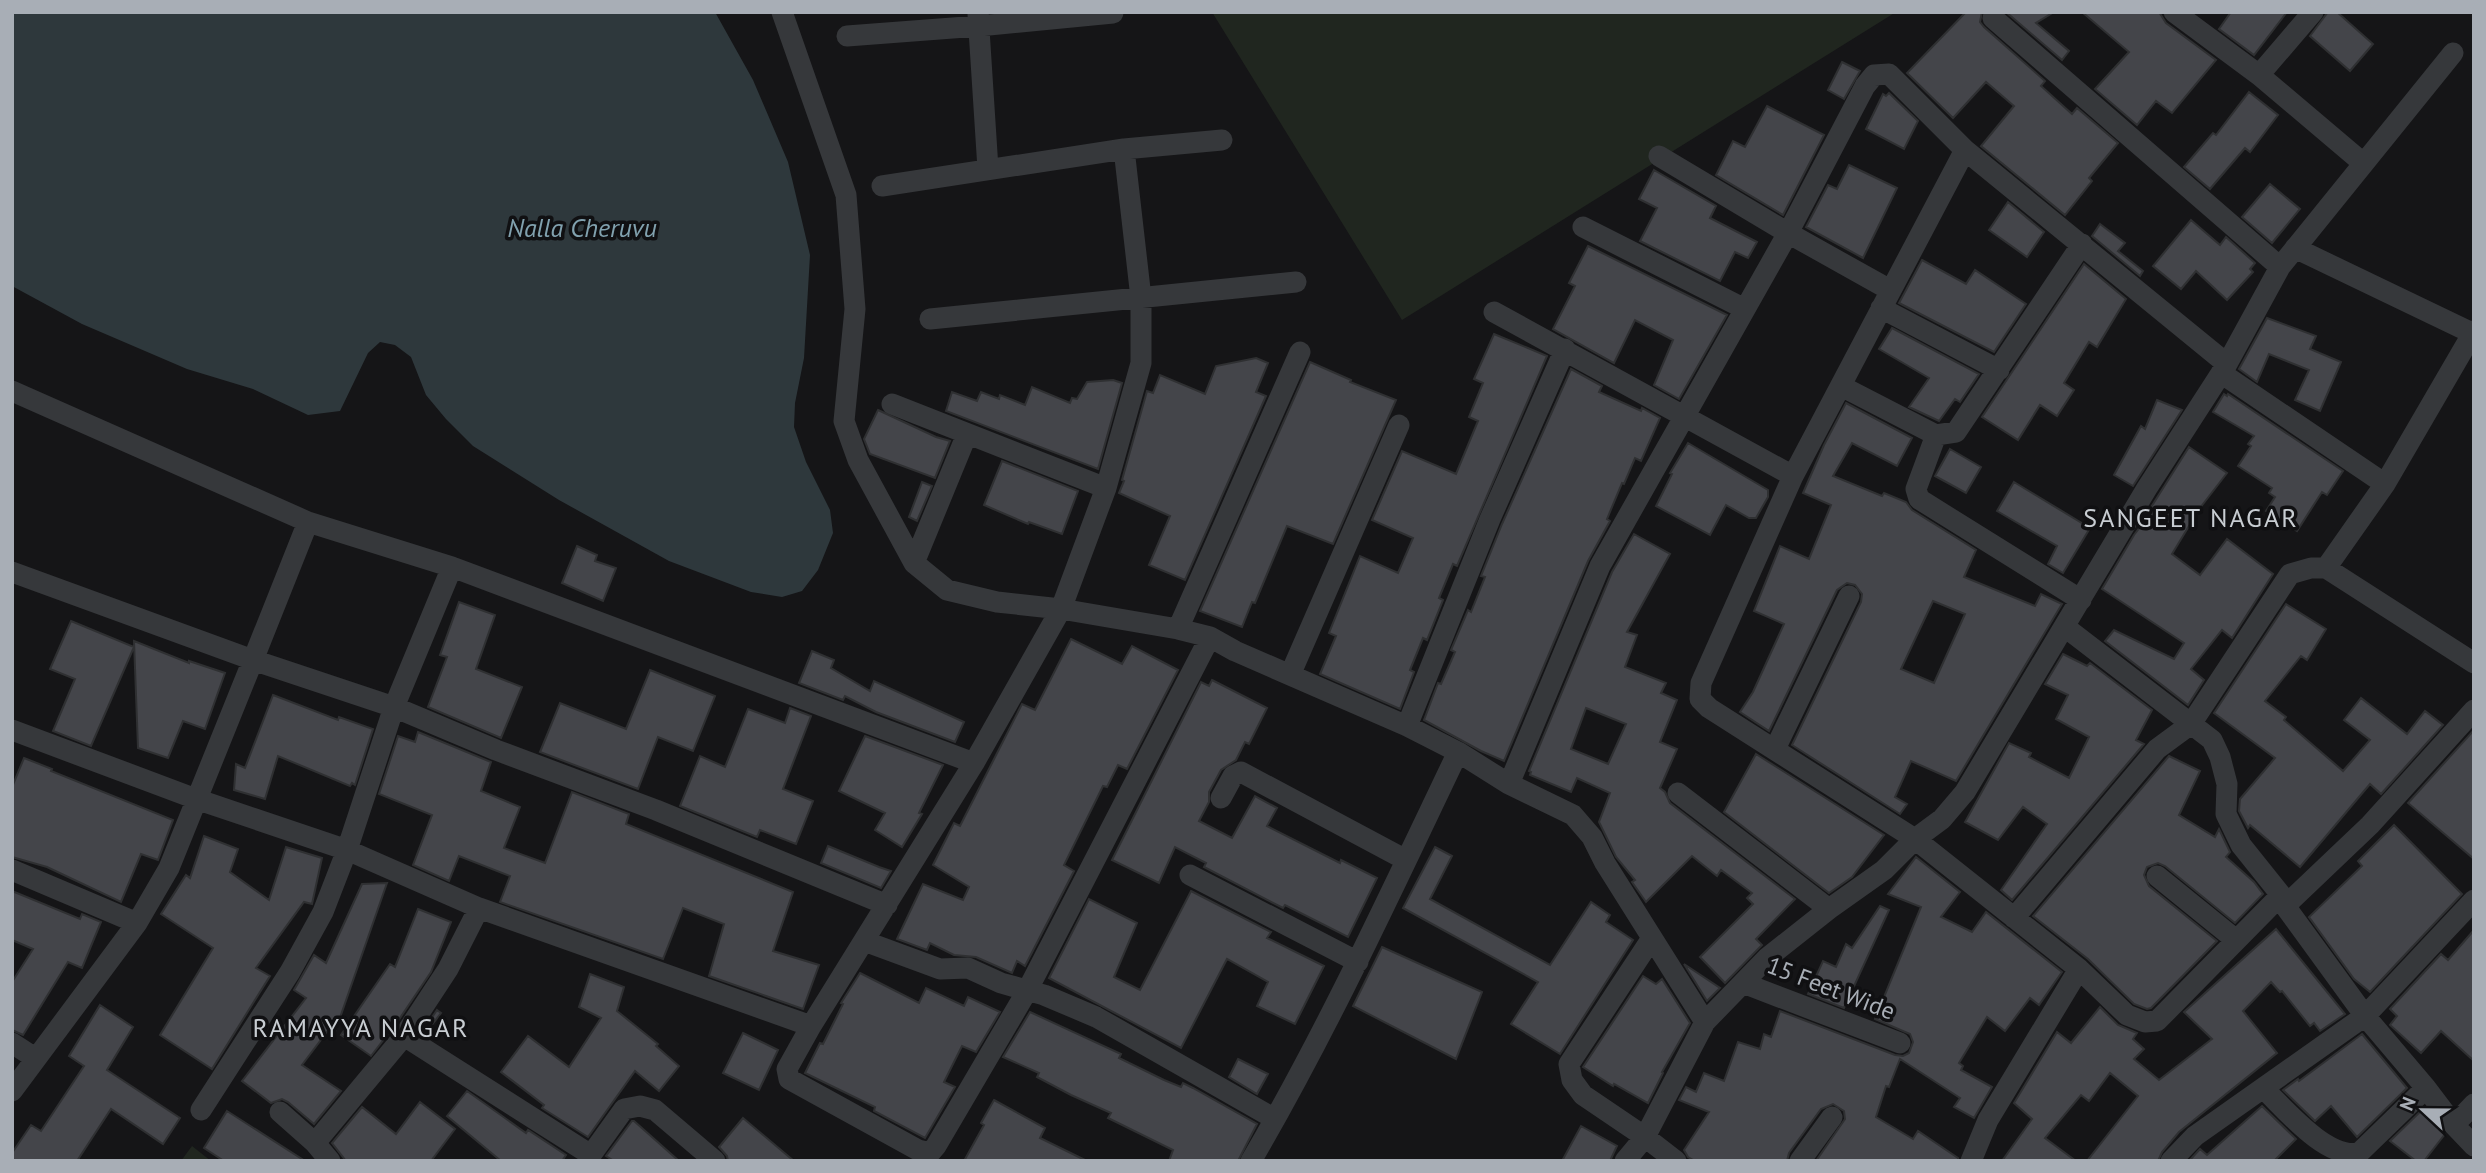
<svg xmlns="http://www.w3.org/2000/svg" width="2486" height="1173" viewBox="0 0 2486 1173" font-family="'PT Sans',sans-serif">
	<rect width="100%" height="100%" fill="#151517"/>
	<!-- green -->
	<path fill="#20261f" d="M1212 12H1896L1402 320Z
		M192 1146 211 1161H181Z"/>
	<!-- water -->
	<path fill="#2e383c" d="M12 12H715L753 80 788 162 810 255 804 358 795 403 794 427 806 462 830 510 833 533 818 570 802 591 782 597 751 592 669 561 559 500 473 446 446 419 426 395 411 357 395 345 380 342 368 353 340 411 308 415 253 389 187 369 82 324 12 286Z"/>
	<!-- building -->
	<path fill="#44454a" stroke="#2f3032" stroke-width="2" fill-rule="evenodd" d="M1966 12H1982L1980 22 1984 27 2045 81 2041 86 2072 114 2077 108 2118 143 2089 178 2092 181 2065 215 1981 146 2014 106 1986 82 1953 118 1907 73Z
		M2006 12H2054L2036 23 2069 51 2062 60Z
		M2082 12H2159L2166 23 2216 60 2172 113 2156 101 2137 125 2095 89 2129 52Z
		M2231 12H2287L2254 55 2219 29Z
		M2328 12H2337L2373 44 2350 71 2310 36Z
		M1842 62 1860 71 1844 99 1828 90Z
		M2249 92 2278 115 2250 152 2245 148 2210 189 2184 167 2213 133 2216 135Z
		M1889 93 1918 121 1904 149 1866 129 1883 94 1886 96Z
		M1767 106 1824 135 1783 215 1716 175 1733 141 1745 147Z
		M1849 165 1897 188 1863 258 1806 227 1828 185 1837 189Z
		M1654 170 1716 206 1710 218 1757 242 1748 258 1735 252 1720 281 1640 241 1657 208 1639 199Z
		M2270 184 2300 209 2272 243 2242 217Z
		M2008 202 2044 232 2027 257 1989 230Z
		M2191 220 2220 245 2226 237 2255 263 2250 269 2253 272 2227 300 2196 271 2181 289 2153 266Z
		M2100 224 2125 243 2118 251 2143 271 2140 276 2092 236Z
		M1588 246 1727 315 1679 399 1654 385 1673 340 1635 320 1614 363 1553 329 1575 286 1569 283Z
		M1922 260 1966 284 1975 270 2026 304 1994 352 1899 303Z
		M2084 264 2126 299 2097 347 2089 342 2064 383 2074 390 2057 416 2040 405 2018 440 1982 417Z
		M2267 318 2316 336 2310 349 2341 362 2320 411 2295 400 2309 370 2269 354 2257 382 2239 369Z
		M1892 328 1979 374 1960 402 1955 399 1939 421 1909 407 1929 378 1879 349Z
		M1494 334 1547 356 1457 566 1453 564 1439 598 1443 600 1427 640 1423 638 1410 670 1414 672 1400 709 1320 674 1336 636 1329 633 1360 556 1398 573 1413 538 1372 520 1402 451 1456 474 1478 421 1469 417 1483 383 1474 379Z
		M1256 358 1268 363 1256 392 1266 396 1185 580 1149 565 1170 516 1119 493 1124 481 1122 480 1147 391 1153 393 1160 375 1205 394 1216 366Z
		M1310 362 1351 380 1350 382 1396 400 1333 544 1287 526 1255 603 1252 602 1242 627 1200 611Z
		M1571 369 1602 386 1599 392 1641 411 1642 408 1660 418 1641 461 1635 458 1624 484 1622 483 1607 519 1610 521 1588 561 1504 761 1481 751 1424 720 1438 683 1441 684 1455 652 1451 650 1468 610 1471 612 1485 577 1481 576 1502 524Z
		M1113 380 1122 383 1098 469 946 411 952 392 977 401 981 392 999 399 1000 395 1025 405 1032 387 1070 403 1072 398 1077 399 1087 382Z
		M2224 394 2227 396 2228 394 2343 471 2327 495 2322 492 2297 531 2266 511 2275 497 2269 493 2272 488 2238 466 2251 446 2248 444 2254 436 2213 412Z
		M2157 400 2182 410 2133 486 2114 475 2141 426 2145 429Z
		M1846 403 1912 438 1897 466 1852 443 1833 476 1882 496 1884 493 1906 502 1912 510 1976 550 1964 577 2035 606 2041 594 2062 604 1956 781 1911 761 1895 797 1907 804 1900 814 1792 745 1861 602 1862 594 1855 585 1847 583 1837 590 1769 731 1740 712 1753 692 1784 624 1754 611 1780 546 1809 559 1831 505 1803 493 1824 445ZM1933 601 1965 614 1934 683 1901 669Z
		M878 410 936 437 950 441 935 478 870 454 864 439Z
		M1688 443 1768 490V497L1756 518H1749L1726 505 1710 535 1656 506 1672 474 1670 473Z
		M2189 447 2227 473 2200 508 2172 554 2200 575 2227 539 2273 574 2232 638 2222 630 2191 669 2204 680 2188 705 2105 641 2114 630 2174 659 2184 643 2102 589 2134 535 2150 514 2148 512Z
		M1950 449 1981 467 1966 493 1935 476Z
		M1002 461 1078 491 1062 534 1029 522 1028 524 984 505Z
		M922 482 932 486 917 521 909 517Z
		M2014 482 2090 528 2063 573 2048 564 2057 546 1997 511Z
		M1634 534 1670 554 1627 632 1637 635 1625 667 1666 683 1661 693 1677 700 1660 742 1677 749 1660 788 1665 792 1670 803 1795 899 1756 939 1762 945 1725 983 1700 957 1753 904 1747 898 1752 893 1721 870 1717 876 1692 856 1646 902 1632 882 1635 880 1616 857 1599 822 1610 793 1577 778 1571 792 1530 775 1531 772 1529 771 1612 572ZM1586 708 1626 724 1608 764 1571 749Z
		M577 546 597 555 595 561 616 568 603 601 562 583Z
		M459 602 495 615 476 669 522 687 501 738 428 707 447 657 440 655Z
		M2286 604 2326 629 2307 660 2301 656 2265 701 2286 717 2284 720 2343 771 2370 740 2344 720 2361 698 2407 734 2425 711 2443 725 2381 794 2370 784 2300 867 2250 825 2248 828 2239 811 2240 799 2275 758 2214 713Z
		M71 621 134 647 91 746 53 731 75 679 50 669Z
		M1071 639 1122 664 1132 646 1178 670 1127 769 1118 765 1107 787 1103 786 1064 865 1074 871 1025 966 1017 961 1012 973 976 957 954 955 930 943 927 950 897 939 923 884 963 900 969 887 933 865 954 823 960 826 1022 704 1035 710Z
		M134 641 189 663V661L225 673 205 729 183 721 168 758 138 748Z
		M812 651 834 660 831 668 870 691 874 681 964 722 955 742 876 712 845 696 843 700 799 683Z
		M2063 654 2087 666 2090 663 2152 710 2136 740 2144 744 2012 900 2001 890 2047 824 2023 807 1998 840 1965 822 2009 743 2031 753 2029 757 2069 778 2089 737 2056 719 2068 695 2045 684Z
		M650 670 715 696 693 751 658 737 638 789 540 752 560 703 626 729Z
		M1212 680 1267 708 1249 744 1245 742 1236 760 1221 770 1209 792V802L1199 821 1232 838 1255 796 1277 808 1267 826 1340 863 1341 860 1377 878 1348 937 1285 905 1283 908 1204 867 1206 863 1175 847 1159 883 1112 860 1201 682 1209 686Z
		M273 695 338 720 339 717 373 729 355 785 352 783 350 786 278 756 265 799 234 790 236 764 245 768Z
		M790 708 811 716 783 789 813 801 796 844 760 830 757 837 680 806 700 756 725 767 748 709 785 723Z
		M2474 730V859L2408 803Z
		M418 732 491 762 481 791 520 807 504 848 545 863 572 792 629 814 626 824 793 892 773 951 819 965 803 1009 709 976 724 924 683 908 663 959 500 902 510 876 459 856 449 881 413 865 432 815 379 794 398 736 415 742Z
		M865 736 943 765 919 813 922 814 902 847 875 830 885 813 839 791Z
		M1756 754 1884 835 1852 877 1829 893 1724 812Z
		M2169 756 2200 771 2179 815 2215 837 2219 829 2230 852 2226 857 2254 882 2263 894 2235 923 2165 866 2158 863 2147 867 2144 875 2149 886 2217 941 2151 1008 2147 1009 2134 1004 2088 959 2033 916Z
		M24 758 52 769 51 771 173 820 158 860 141 854 121 902 47 867 12 857V787Z
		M2394 825 2462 894 2370 992 2354 979 2309 917 2362 866 2358 861Z
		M204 836 238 849 230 872 269 900 286 847 322 858 312 904 304 902 256 968 270 976 212 1069 160 1035 213 948 161 914 186 875 190 878Z
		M828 846 879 867 891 871 881 888 821 863Z
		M1435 847 1452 856 1430 899 1550 965 1591 902 1610 915 1606 922 1633 940 1560 1054 1511 1024 1538 982 1403 908Z
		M1916 857 1960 892 1941 917 1972 932 1986 912 2062 972 2039 1005 2030 998 2005 1031 1987 1017 1959 1063 1963 1066 1961 1070 1992 1087 1974 1118 1954 1107 1960 1098 1900 1059 1889 1087 1886 1086 1876 1117 1913 1139 1918 1131 1958 1158V1161H1816L1845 1119 1844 1111 1833 1104 1821 1109 1789 1153 1787 1161H1695L1688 1157 1684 1150 1709 1112 1679 1100 1686 1087 1696 1092 1704 1073 1724 1081 1738 1042 1760 1049 1764 1034 1771 1037 1780 1011 1895 1055 1903 1056 1909 1053 1913 1042 1910 1034 1875 1019 1921 907 1888 894Z
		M387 883 335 1032 330 1028 302 1065 341 1091 314 1124 288 1102 282 1099 271 1103 242 1081 306 998 294 990 314 955 326 963 362 884Z
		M12 891 80 919 82 914 101 922 82 968 68 962 23 1035 12 1030V982L33 949 12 940Z
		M1191 891 1271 932 1267 938 1324 966 1295 1024 1257 1006 1268 982 1227 959 1181 1048 1049 978 1089 899 1137 923 1114 977 1140 990Z
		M1880 906 1889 910 1844 1008 1808 994 1823 961 1836 967 1846 944 1852 948Z
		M418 909 451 922 431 972 398 1021 371 1056 341 1035 390 964 395 967Z
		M2276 929 2345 1014 2320 1031 2314 1023 2310 1026 2282 991 2280 992 2271 982 2243 1011 2277 1053 2179 1132 2162 1152 2158 1161H2087L2138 1096 2110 1073 2089 1101 2081 1095 2045 1138 2076 1161H2002L2032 1119 2014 1103 2057 1032 2071 1043 2100 1007 2118 1025 2137 1033 2133 1039 2144 1049 2134 1059 2159 1080 2212 1039 2184 1012Z
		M2474 930V1061L2441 1031 2421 1053 2390 1025 2397 1016 2390 1009 2441 954 2448 960Z
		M1382 947 1482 992 1456 1059 1353 1006Z
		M1684 964 1720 988 1707 1001Z
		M860 973 919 1003 926 988 964 1006 968 997 1000 1012 976 1052 962 1046 944 1082 955 1087 925 1138 874 1111 875 1107 805 1073 820 1043 823 1044 843 1004 841 1003Z
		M590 974 624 987 617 1011 658 1044 656 1046 679 1066 659 1091 635 1071 588 1137 542 1108 544 1105 501 1072 528 1036 569 1067 601 1018 579 1007Z
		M1643 976 1656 984 1662 979 1690 1023 1662 1072 1663 1073 1648 1103 1614 1084 1613 1086 1583 1067Z
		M100 1005 133 1027 107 1070 180 1118 163 1144 111 1109 77 1161H12V1153L31 1125 41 1131 84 1066 69 1056Z
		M437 1010 441 1013 425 1034 422 1032Z
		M1030 1012 1121 1054 1119 1058 1164 1080 1181 1087 1183 1083 1193 1088 1257 1124 1238 1161H1169L1173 1150 1108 1118 1111 1113 1071 1095 1037 1077 1039 1073 1003 1057Z
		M743 1033 778 1050 759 1090 723 1073Z
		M2362 1034 2407 1088 2357 1137 2331 1106 2315 1121 2283 1090 2298 1079 2299 1081Z
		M1238 1059 1268 1074 1257 1094 1229 1077Z
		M467 1091 526 1133 528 1130 566 1155 562 1161H501L447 1116Z
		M994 1100 1045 1128 1040 1138 1087 1161H964L984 1125 981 1123Z
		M420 1102 455 1129 431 1161H346L332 1143 362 1107 396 1134Z
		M2262 1106 2296 1139 2274 1161H2189L2200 1149 2207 1155Z
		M2422 1110 2433 1119 2445 1134 2424 1161H2416L2390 1141Z
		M227 1111 305 1161H224L204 1148Z
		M743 1118 794 1161H728L727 1156 719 1147Z
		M632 1121H634L679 1161H614L606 1156Z
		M1581 1126 1617 1146 1610 1161H1562Z"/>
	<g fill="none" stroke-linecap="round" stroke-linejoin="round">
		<!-- minor -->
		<path stroke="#36383b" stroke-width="21" d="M782 12 846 195 855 309 844 421 858 460 914 563 947 590 997 602 1061 609 1178 629 1210 637 1235 651 1407 726 1458 752
			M2174 12 2259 75
			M2313 12 2259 75 2363 163
			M978 14 988 169
			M1993 18 2280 267
			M847 36 979 26 1113 13
			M1965 150 2227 364
			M1659 156 1788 233 1890 290
			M882 186 1124 149 1222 140
			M1583 227 1745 309
			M2295 248 2472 333
			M1881 308 1999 370
			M1494 312 1793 476
			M930 319 1296 282
			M2474 331 2385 484 2326 568 2474 663
			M2221 373 2385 484
			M1841 386 1936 435 1956 432 2082 244
			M12 391 308 522
			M1936 435 1916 489 1919 499 2081 600
			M1106 488 1141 363V298L1124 149
			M914 563 967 434
			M12 572 253 660 308 522 452 567 974 763
			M2065 627 2212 740 2220 757 2227 784 2226 814 2241 845 2281 895
			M1178 629 1300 352
			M1290 675 1399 425
			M1407 726 1490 519 1565 349
			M12 730 196 799 347 850 479 908 811 1026 974 763 1061 609 1106 488 892 404
			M1775 749 1849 596
			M1509 784 1600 566 1788 233 1865 86 1874 75 1889 74 1965 150 1793 476 1701 683 1700 699 1709 708 1915 839 2079 969 2127 1015 2145 1022 2157 1021 2281 895 2285 906 2365 1016 2426 1088 2454 1125 2474 1146
			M1678 793 1829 909
			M1221 798 1233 776 1241 772 1406 860
			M12 870 137 923
			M1190 875 1358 962
			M2157 876 2236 940
			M2285 906 2370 825 2474 710
			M2014 918 2157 749 2191 724 2290 574 2311 568H2326
			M1652 938 1569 1064 1572 1080 1583 1095 1645 1137 1676 1161
			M864 941 940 969 968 968 1001 983 1044 995 1096 1017 1275 1119
			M1743 983 1900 1043
			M811 1026 787 1069 789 1079 918 1150 930 1153 936 1146 1027 991 1210 637
			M404 1036 591 1155 624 1109 640 1106 655 1110 715 1161
			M12 1043 35 1058
			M2264 1089C2286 1110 2326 1159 2359 1153L2426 1088
			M12 1091 137 923 169 868 253 660 394 707 496 750 656 810 887 905
			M201 1110 290 972 323 912 347 850 394 707 452 567
			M280 1112 315 1143 330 1161
			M2454 1125 2474 1104
			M315 1143 404 1036 448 969 479 908
			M1251 1161C1328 1029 1392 890 1458 752L1509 784 1573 815 1592 837 1605 863 1705 1022
			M1625 1161 1645 1137 1705 1022 1767 958 1829 909 1884 870 1915 839 1942 819 1965 792 2147 488 2227 364 2280 267 2453 53
			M1800 1161 1832 1117
			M1971 1161 1988 1120 2079 969
			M2171 1161 2195 1136 2365 1016 2474 900"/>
	</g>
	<g text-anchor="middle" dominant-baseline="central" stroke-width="7" stroke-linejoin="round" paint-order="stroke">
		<!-- street labels -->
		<g font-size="24" fill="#a8aeb6" stroke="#101012">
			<text transform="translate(1831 988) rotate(21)">15 Feet Wide</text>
		</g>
		<!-- water labels -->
		<g font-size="26" font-style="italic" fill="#81a1ae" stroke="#101012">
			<text x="582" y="227">Nalla Cheruvu</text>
		</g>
		<!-- neighbourhood labels -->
		<g font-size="26" letter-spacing="2" fill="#c8cdd2" stroke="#101012">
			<text x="2191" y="517">SANGEET NAGAR</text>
			<text x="361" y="1027">RAMAYYA NAGAR</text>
		</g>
	</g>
	<!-- border -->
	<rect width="2486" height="1173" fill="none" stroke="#a8aeb6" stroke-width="28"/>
	<!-- north arrow -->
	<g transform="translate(2423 1110) rotate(292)" stroke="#101012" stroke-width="5" paint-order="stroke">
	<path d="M0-5L12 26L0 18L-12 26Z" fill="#a8aeb6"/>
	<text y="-10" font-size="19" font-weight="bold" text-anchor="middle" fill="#a8aeb6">N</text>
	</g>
</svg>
